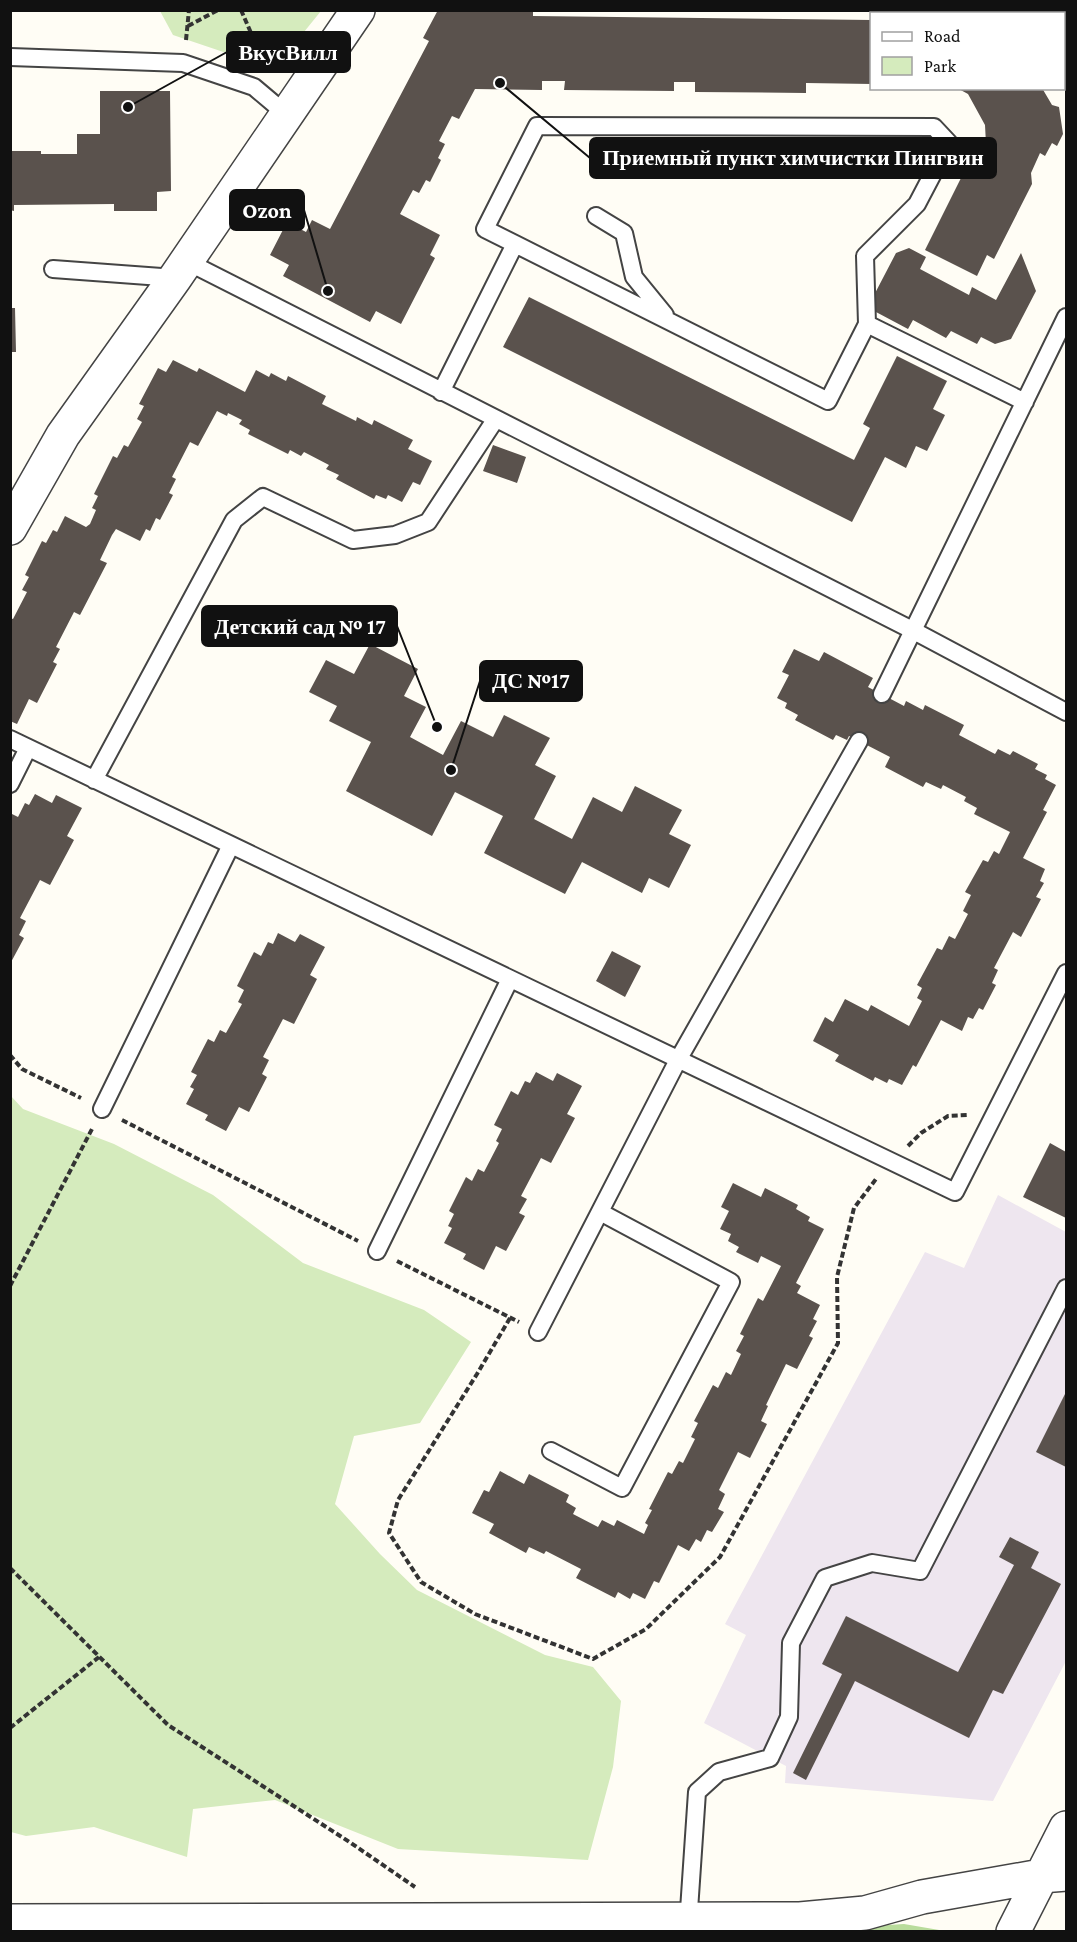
<svg xmlns="http://www.w3.org/2000/svg" width="1077" height="1942" viewBox="0 0 1077 1942" font-family="'Crimson Pro',serif">
	<rect width="100%" height="100%" fill="#fffdf5"/>
	<!-- industrial -->
	<path fill="#eee6ef" d="M998 1195 1066 1232V1661L993 1801 785 1783 786 1766 704 1723 746 1635 725 1624 925 1252 964 1268Z"/>
	<!-- green -->
	<path fill="#d5ebbd" d="M160 11H321L274 69 173 35Z
		M10 1095 23 1109 114 1144 213 1195 303 1263 424 1310 471 1342 420 1423 354 1436 335 1504 380 1554 417 1590 545 1655 593 1667 621 1701 613 1767 588 1860 398 1849 275 1800 193 1809 187 1857 94 1827 26 1836 11 1832Z"/>
	<!-- forest -->
	<path fill="#b9dc9c" d="M904 1924 945 1931 813 1932 828 1929Z"/>
	<!-- building -->
	<path fill="#5a524d" d="M438 10H533V16L872 20V84L806 83V93L695 92V82H674V91L564 90 565 81H542V90L475 89 459 119 452 116 439 141 445 144 438 158 441 160 430 182 426 180 419 193 413 190 400 214 440 235 430 255 435 258 401 324 376 311 370 322 283 276 289 265 270 255 287 222 306 232 312 220 330 229 429 41 423 38Z
		M957 88H1042L1052 105 1059 107 1063 134 1057 146 1052 143 1045 156 1040 153 1031 173 1032 184 994 259 987 255 977 276 925 250 970 160 976 163 986 144 985 125 968 94Z
		M100 91H170L171 191 157 192V211H114V204L14 205V211L10 210V151H41V154H77V134H100Z
		M909 248 926 257 920 269 969 295 972 287 996 300 1021 253 1036 291 1011 339 995 344 981 337 977 344 951 331 946 338 913 320 908 329 876 312 872 299 896 253Z
		M529 297 854 460 870 428 863 424 897 356 947 381 933 409 945 415 927 451 916 446 906 468 885 457 852 522 503 347Z
		M10 308H15L16 352H10Z
		M173 360 197 372 199 368 245 392 256 370 269 377 271 373 286 381 288 376 326 396 322 404 356 421 357 417 372 425 374 420 413 440 408 449 432 461 420 485 413 482 402 502 388 495 386 499 376 495 374 499 336 479 339 475 326 469 329 465 304 452 301 456 290 450 288 454 248 434 250 430 239 424 242 420 228 413 227 416 217 411 198 446 190 442 172 477 176 479 169 493 173 495 160 520 156 518 150 531 146 529 140 541 116 529 112 535 100 560 107 563 80 615 74 612 56 647 60 649 53 662 57 664 37 703 29 699 17 724 10 721V618L13 619 27 592 22 590 29 577 25 575 42 541 46 543 53 530 57 532 65 516 86 527 90 524 96 510 92 508 98 496 94 494 113 456 117 458 124 445 128 447 142 422 137 419 144 406 139 404 158 368 166 372Z
		M493 445 526 457 517 483 483 471Z
		M370 644 418 669 404 696 426 707 410 737 443 755 461 721 493 737 504 715 550 738 535 765 556 776 534 819 572 839 593 797 622 812 635 786 682 810 669 834 691 845 669 888 649 878 642 893 582 862 565 894 484 853 503 816 455 792 432 836 346 791 371 742 329 721 337 706 309 692 326 660 354 674Z
		M794 649 819 661 824 652 873 678 868 687 904 706 906 701 923 710 925 705 964 725 959 735 995 754 998 749 1010 755 1013 751 1038 764 1035 769 1047 775 1045 779 1056 785 1043 810 1047 812 1023 858 1045 869 1040 881 1044 883 1036 897 1041 899 1021 937 1013 932 994 968 998 970 992 983 996 985 983 1010 979 1008 973 1019 968 1017 962 1031 941 1020 916 1067 913 1065 902 1085 889 1079 887 1083 875 1077 873 1081 835 1061 839 1055 813 1041 825 1017 833 1022 845 999 868 1011 871 1005 909 1026 922 1001 917 998 922 988 917 985 937 948 942 950 949 936 955 939 968 914 963 911 971 895 965 892 983 860 988 862 994 851 999 854 1010 832 974 814 977 808 964 801 966 797 943 785 941 789 926 782 923 787 885 767 890 757 859 741 849 736 847 740 836 735 833 740 795 720 798 715 785 708 787 703 777 698 789 675 782 672Z
		M35 794 52 803 56 795 82 808 67 836 74 840 50 885 40 880 20 918 26 921 19 935 24 938 10 964V813L18 817 25 803 29 805Z
		M278 933 295 942 300 934 325 947 310 975 317 979 294 1024 283 1019 263 1057 269 1060 262 1074 267 1077 249 1112 239 1107 226 1131 205 1120 208 1115 186 1104 194 1089 190 1087 197 1075 191 1072 208 1039 214 1042 220 1030 226 1033 242 1004 238 1002 244 990 237 986 254 952 261 956 268 942 273 944Z
		M612 951 641 966 625 997 596 981Z
		M536 1072 553 1081 557 1073 582 1086 567 1114 575 1118 551 1163 541 1158 521 1196 527 1199 519 1213 525 1216 506 1251 496 1246 484 1270 463 1259 466 1254 444 1243 452 1228 448 1226 454 1214 449 1211 466 1177 472 1181 478 1169 484 1172 499 1143 496 1141 502 1129 494 1125 511 1091 518 1095 525 1081 530 1083Z
		M1050 1143 1066 1152V1218L1023 1197Z
		M733 1183 761 1197 765 1188 798 1205 796 1209 810 1217 808 1221 824 1229 796 1283 801 1286 797 1293 820 1305 813 1319 817 1321 809 1336 813 1338 797 1369 786 1364 766 1405 768 1406 761 1421 767 1424 750 1458 738 1452 719 1490 725 1494 718 1509 724 1512 712 1532 707 1530 701 1542 696 1539 689 1551 678 1545 659 1583 654 1581 645 1599 633 1593 630 1599 618 1592 615 1598 576 1578 581 1569 546 1551 544 1554 529 1547 526 1553 489 1533 494 1524 472 1513 484 1490 489 1492 500 1471 524 1484 529 1474 569 1495 566 1502 576 1508 573 1514 598 1527 602 1520 614 1526 617 1520 644 1534 648 1525 645 1523 652 1510 649 1509 668 1472 672 1474 679 1461 683 1463 695 1439 691 1437 698 1423 694 1421 713 1385 718 1388 726 1372 731 1375 741 1354 736 1351 744 1336 740 1334 758 1298 763 1301 781 1266 761 1256 758 1263 736 1252 739 1247 728 1241 731 1234 720 1229 729 1211 721 1207Z
		M1066 1392V1467L1036 1452Z
		M1010 1537 1039 1552 1031 1568 1061 1584 1003 1694 993 1690 969 1738 855 1681 806 1780 793 1773 842 1674 822 1664 846 1616 958 1672 1014 1565 999 1557Z"/>
	<g fill="none" stroke-linecap="round" stroke-linejoin="round">
		<defs>
			<path id="service" d="M10 57 183 63 254 87 286 114
				M596 216 624 233 634 277 665 315
				M186 261 914 631 1066 712
				M53 269 175 278
				M867 324 1025 402
				M441 392 515 244 485 229 537 126 934 127 949 143 917 204 865 256 867 324 828 401 515 244
				M882 694 1066 317
				M10 739 955 1192 1066 973
				M94 780 234 520 263 497 353 540 395 535 428 522 495 420
				M10 784 28 748
				M102 1109 231 845
				M377 1251 510 979
				M538 1332 678 1060 859 741
				M551 1451 622 1488 731 1282 600 1212
				M688 1925 697 1792 719 1772 770 1758 789 1717 791 1643 825 1578 872 1563 920 1571 1066 1288"/>
			<path id="minor" d="M10 528 63 435 175 278 358 10
				M10 1921 800 1919 865 1913 922 1897 1041 1876 1066 1874
				M1013 1932 1066 1828"/>
		</defs>
		<!-- service casing -->
		<use href="#service" stroke="#444" stroke-width="20"/>
		<!-- minor casing -->
		<use href="#minor" stroke="#444" stroke-width="36"/>
		<!-- path -->
		<path stroke="#333" stroke-width="4" stroke-dasharray="6 3" stroke-linecap="butt" d="M241 10 265 65
			M1050 10 1052 14
			M188 26 218 10
			M1064 38 1066 44
			M186 40 189 10
			M10 1055 22 1069 81 1098
			M122 1120 358 1241
			M908 1146 921 1133 948 1116 968 1115
			M397 1261 519 1322
			M10 1286 92 1129
			M510 1318 477 1374 398 1500 389 1533 421 1582 475 1614 593 1659 646 1629 720 1557 838 1343 837 1277 854 1208 876 1179
			M10 1568 168 1725 351 1843 415 1887
			M10 1728 99 1657"/>
		<!-- service -->
		<use href="#service" stroke="#fff" stroke-width="16"/>
		<!-- minor -->
		<use href="#minor" stroke="#fff" stroke-width="33"/>
	</g>
	<!-- callouts -->
	<path fill="none" stroke="#111" stroke-width="2" d="M128 107L227 52M500 83L590 158M328 291L304 210M437 727L397 626M451 770L480 681"/>
	<g fill="#111" stroke="#fff" stroke-width="2">
		<circle cx="128" cy="107" r="6"/>
		<circle cx="500" cy="83" r="6"/>
		<circle cx="328" cy="291" r="6"/>
		<circle cx="437" cy="727" r="6"/>
		<circle cx="451" cy="770" r="6"/>
	</g>
	<g fill="#111" stroke="#111" stroke-width="2">
		<rect x="227" y="32" width="123" height="40" rx="6"/>
		<rect x="590" y="138" width="406" height="40" rx="6"/>
		<rect x="230" y="190" width="74" height="40" rx="6"/>
		<rect x="202" y="606" width="195" height="40" rx="6"/>
		<rect x="480" y="661" width="102" height="40" rx="6"/>
	</g>
	<g font-size="22" text-anchor="middle" font-weight="bold" fill="#fff">
		<text x="288" y="60">ВкусВилл</text>
		<text x="793" y="165">Приемный пункт химчистки Пингвин</text>
		<text x="267" y="218">Ozon</text>
		<text x="300" y="634">Детский сад № 17</text>
		<text x="531" y="688">ДС №17</text>
	</g>
	<!-- border -->
	<rect width="1077" height="1942" fill="none" stroke="#111111" stroke-width="24"/>
	<!-- legend -->
	<rect x="870" y="12" width="195" height="78" fill="#ffffff" stroke="#a0a0a0" stroke-width="1.5"/>
	<rect x="882" y="32" width="30" height="9" fill="#ffffff" stroke="#a0a0a0" stroke-width="1.5"/>
	<text x="924" y="42" font-size="18" fill="#111111">Road</text>
	<rect x="882" y="57" width="30" height="18" fill="#d5ebbd" stroke="#a0a0a0" stroke-width="1.5"/>
	<text x="924" y="72" font-size="18" fill="#111111">Park</text>
</svg>
